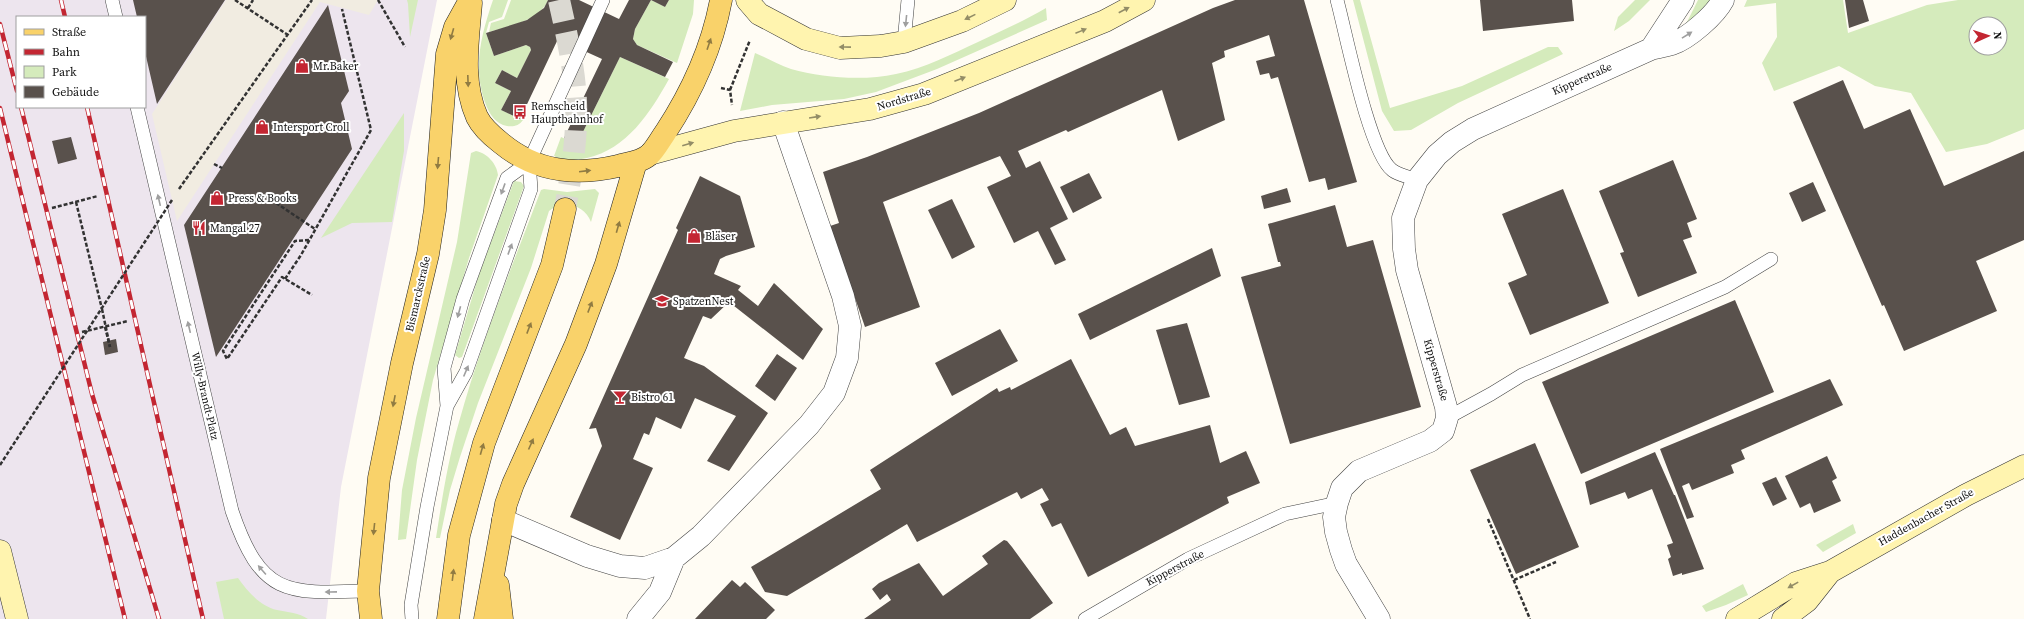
<svg xmlns="http://www.w3.org/2000/svg" width="2024" height="619" viewBox="0 0 2024 619" font-family="'Source Serif 4',serif">
	<rect width="100%" height="100%" fill="#fffcf4"/>
	<!-- industrial -->
	<path fill="#ede5ee" fill-rule="evenodd" d="M0 0H437L341 487 326 619H0ZM17 17H145V107H17Z"/>
	<!-- green -->
	<path fill="#d5ebbc" fill-rule="evenodd" d="M407 0H418L410 37 408 4Z
		M493 0H508L502 17 489 22 486 33 494 56 526 45 530 47 531 50 517 78 502 70 495 83 511 91 501 110 523 120C519 126 513 127 507 126 496 124 490 115 486 105 472 69 481 35 493 0Z
		M511 0H548C540 21 508 26 489 32L491 23 504 19Z
		M651 0 665 7 669 0H694L693 14 677 63 637 45 633 39 635 29Z
		M1353 0H1360L1390 108 1462 86 1548 47H1558L1563 54 1458 103 1411 130 1394 131 1382 111Z
		M1635 0H1650L1629 21 1614 31 1618 17Z
		M1698 0H1711L1707 6 1686 24Z
		M1747 0H1843L1848 33 1927 5 1958 0H2024V129L1987 144 1946 152 1911 93 1875 86 1839 66 1774 91 1762 63 1777 37 1776 3 1744 7ZM1976 24H2000V48H1976Z
		M1046 8 1047 20 937 69 876 92 844 99 772 105 740 111 755 53C767 58 779 65 791 69 823 78 864 81 896 74 925 68 952 54 978 42 1001 31 1024 21 1046 8Z
		M620 57 669 79C650 113 627 149 587 158 576 160 565 162 554 156L561 137 577 144Z
		M404 113V151L392 222 352 223 321 238Z
		M476 151C487 153 497 164 498 175L469 258 433 380 417 460 406 539 398 540 402 490 416 418 457 242 471 153Z
		M514 181 521 182 524 186 462 357 459 358 455 355 479 274Z
		M544 189 567 192 595 189 599 193 591 222C585 205 563 199 549 211L531 268 478 403 460 457 450 490 440 538H436C442 499 448 460 459 422 481 343 512 266 541 190Z
		M1853 524 1856 533 1823 552 1816 545Z
		M238 578C248 592 260 606 277 610 288 612 299 613 308 619H224L216 582Z
		M1743 584 1748 595 1726 605 1706 612 1702 606Z"/>
	<!-- plaza -->
	<path fill="#f1ece1" d="M226 0H378L369 15 320 2 177 221 152 114Z"/>
	<!-- building -->
	<path fill="#59514c" d="M133 0H225L157 104 145 52V17H137Z
		M548 0H579L619 19 629 0H651L635 29 633 39 637 45 673 62 665 77 620 57 577 144 564 138 602 59 558 39 520 119 501 110 511 91 495 83 502 70 517 78 531 50 530 47 526 45 494 56 486 33 527 20 544 8Z
		M651 0H669L665 7Z
		M1235 0H1304L1357 182 1328 190 1325 178 1309 182 1278 77 1271 79 1269 73 1260 75 1256 61 1275 56 1269 35 1224 51 1225 57 1212 63 1225 120 1178 141 1162 90 1068 132 1066 130 1018 151 1026 168 1040 161 1068 219 1050 228 1066 260 1055 265 1038 231 1014 243 987 187 1011 176 1000 156 883 202 920 307 865 327 830 226 839 223 823 172 867 157 979 113 1213 8Z
		M1480 0H1572L1574 21 1483 31Z
		M1845 0H1863L1869 21 1849 28Z
		M328 5 349 91 341 103 352 149 216 357 184 225Z
		M1843 80 1864 129 1910 109 1944 186 2024 151V240L1976 261 1997 311 1904 351 1884 305 1882 306 1793 102Z
		M71 137 77 159 58 164 52 141Z
		M1673 160 1697 219 1687 223 1692 237 1683 240 1697 273 1638 297 1620 253 1624 252 1599 191Z
		M1089 173 1102 198 1073 213 1060 187Z
		M700 176 740 196 755 247 726 256 720 259 714 274 741 286 738 290 758 306 774 283 823 329 803 360 729 302 711 319 703 316 684 358 704 366 768 413 729 471 707 461 736 416 695 398 681 429 656 417 649 435 644 433 633 459 653 468 620 540 570 517 602 446 596 428 589 429 678 230 676 228Z
		M1813 182 1826 211 1802 222 1789 193Z
		M1287 188 1291 202 1264 209 1261 196Z
		M1563 189 1609 303 1530 335 1508 283 1527 275 1502 214Z
		M952 199 975 247 952 259 928 210Z
		M1335 205 1347 247 1373 240 1421 407 1290 444 1241 277 1281 266 1280 262H1278L1268 224Z
		M1212 248 1221 276 1090 340 1078 314Z
		M1735 300 1774 392 1581 474 1542 382Z
		M1187 323 1210 397 1179 405 1156 330Z
		M1000 329 1018 361 952 396 935 363Z
		M116 339 118 352 105 355 103 342Z
		M777 354 797 368 775 401 755 386Z
		M1071 359 1110 435 1126 427 1135 446 1210 425 1220 463 1246 451 1260 483 1227 497 1229 503 1088 577 1061 523 1052 527 1040 504 1049 500 1042 488 1021 499 1017 492 917 542 907 524 787 596 765 592 751 567 881 489 870 470 997 388 999 392 1010 387 1011 390Z
		M1830 379 1843 405 1741 450 1745 459 1731 465 1734 473 1692 490 1689 483 1682 486 1694 517 1687 519 1660 449Z
		M1535 443 1579 547 1516 574 1470 470Z
		M1655 452 1674 495H1675L1704 569 1682 575V573L1673 576 1668 559 1671 557 1667 545 1673 543 1652 489 1628 499 1625 492 1590 505 1585 482Z
		M1827 456 1837 478 1832 481 1841 501 1814 513 1810 503 1800 508 1785 476Z
		M1776 477 1787 499 1773 506 1762 483Z
		M1004 540 1007 541 1012 547 1053 603 1030 619H864L891 600 887 594 880 600 872 589 879 583 919 563 943 596 988 564 982 556Z
		M732 580 740 587 745 582 775 610 766 619H695Z"/>
	<g fill="none" stroke-linecap="round" stroke-linejoin="round">
		<!-- primary-tunnel -->
		<path stroke="#dbd9d2" stroke-width="22" stroke-dasharray="22 11" stroke-linecap="butt" d="M559 0C568 40 578 83 576 124 575 153 570 181 565 209"/>
		<defs>
			<path id="lane" d="M112 0 116 17
				M1337 0C1346 33 1369 152 1392 170 1398 175 1410 177 1417 180
				M904 42 908 0
				M137 107 232 511C261 596 286 594 368 591
				M447 406 466 372 531 189 529 162
				M1447 418 1491 394 1522 375 1725 287 1771 259
				M412 619 411 605 427 507 447 406 444 368 463 299 507 178 529 162 603 0
				M1085 619 1188 559 1285 514 1337 503"/>
			<path id="street" d="M1651 49 1683 0
				M503 520 587 556 620 566 645 568 674 558 701 536 809 425 834 393 847 358 850 326 843 296 783 122
				M638 619 660 592 674 558
				M1379 619 1346 564 1341 550 1336 532 1334 517 1337 503 1342 488 1359 471 1430 441 1443 431 1447 418 1446 407 1407 270 1404 249 1403 218 1417 180 1437 155 1452 142 1473 129 1651 49C1658 47 1665 46 1672 44 1689 38 1715 15 1723 0"/>
			<path id="secondary" d="M747 0 759 14 806 39 840 48 881 46 904 42 962 21 1005 0
				M650 154 734 131 870 109 924 94 1105 21 1144 0
				M0 551 17 619
				M1737 619 1796 583 1830 572 1966 495 2024 466
				M1783 619 1807 601 1830 572"/>
			<path id="primary" d="M471 3C468 41 461 81 477 117 482 127 492 136 501 143 536 172 575 176 618 166 628 163 641 162 649 155 655 150 660 140 665 133 692 92 712 48 721 0
				M498 585 502 619
				M371 619 368 591 379 478 402 363 428 254 435 210 447 54 455 27 470 0
				M448 619 459 535 484 443 552 265 565 209
				M485 619 506 504 513 484 576 344 606 264 636 162"/>
		</defs>
		<!-- lane casing -->
		<use href="#lane" stroke="#434343" stroke-width="14"/>
		<!-- street casing -->
		<use href="#street" stroke="#434343" stroke-width="23"/>
		<!-- secondary casing -->
		<use href="#secondary" stroke="#323232" stroke-width="23"/>
		<!-- primary casing -->
		<use href="#primary" stroke="#212121" stroke-width="23"/>
		<!-- path -->
		<path stroke="#323232" stroke-width="2.5" stroke-dasharray="4 2" stroke-linecap="butt" d="M235 0 288 35
			M378 0 405 47
			M248 8 253 0
			M721 88 730 90 732 105
			M730 90 750 40
			M214 164 222 168
			M179 189 312 0
			M76 202 102 309
			M276 203 315 229
			M52 208 98 196
			M309 240 295 241 223 351 227 359 282 277 312 295
			M285 279 301 255 371 130 342 9
			M105 327 110 347
			M82 332 128 321
			M1488 519 1530 619
			M1514 580 1556 562"/>
		<!-- lane -->
		<use href="#lane" stroke="#fff" stroke-width="13"/>
		<!-- street -->
		<use href="#street" stroke="#fff" stroke-width="22"/>
		<!-- secondary -->
		<use href="#secondary" stroke="#fff4af" stroke-width="22"/>
		<!-- primary -->
		<use href="#primary" stroke="#f9d26a" stroke-width="22"/>
		<defs>
			<path id="rail" d="M61 0 65 17
				M0 24 17 91
				M21 107 92 394 159 619
				M87 107 203 619
				M0 108 125 619"/>
		</defs>
		<!-- rail casing -->
		<use href="#rail" stroke="#c32632" stroke-width="4.5"/>
		<!-- rail -->
		<use href="#rail" stroke="#fff" stroke-width="3" stroke-dasharray="9" stroke-linecap="butt"/>
		<!-- path-bridge -->
		<path stroke="#323232" stroke-width="2.5" stroke-dasharray="4 2" stroke-linecap="butt" d="M102 309 110 347
			M0 465 172 200"/>
	</g>
	<!-- one-way arrows -->
	<defs><path id="oneway-solid" d="M-6-.8H1V-3.2L6.5 0L1 3.2V.8H-6Z"/></defs>
	<g fill="#938d67">
		<use href="#oneway-solid" transform="translate(1124 10) rotate(-28)"/>
		<use href="#oneway-solid" transform="translate(970 17) rotate(154)"/>
		<use href="#oneway-solid" transform="translate(1081 31) rotate(-22)"/>
		<use href="#oneway-solid" transform="translate(845 47) rotate(-179)"/>
		<use href="#oneway-solid" transform="translate(960 79) rotate(-21)"/>
		<use href="#oneway-solid" transform="translate(815 117) rotate(-9)"/>
		<use href="#oneway-solid" transform="translate(688 144) rotate(-16)"/>
		<use href="#oneway-solid" transform="translate(1793 585) rotate(151)"/>
	</g>
	<g fill="#9f9f9f">
		<use href="#oneway-solid" transform="translate(906 21) rotate(96)"/>
		<use href="#oneway-solid" transform="translate(1687 35) rotate(-32)"/>
		<use href="#oneway-solid" transform="translate(503 189) rotate(110)"/>
		<use href="#oneway-solid" transform="translate(159 200) rotate(-103)"/>
		<use href="#oneway-solid" transform="translate(510 249) rotate(-70)"/>
		<use href="#oneway-solid" transform="translate(459 312) rotate(105)"/>
		<use href="#oneway-solid" transform="translate(189 327) rotate(-103)"/>
		<use href="#oneway-solid" transform="translate(466 371) rotate(-67)"/>
		<use href="#oneway-solid" transform="translate(262 570) rotate(-131)"/>
		<use href="#oneway-solid" transform="translate(331 592) rotate(179)"/>
	</g>
	<g fill="#907b42">
		<use href="#oneway-solid" transform="translate(452 34) rotate(106)"/>
		<use href="#oneway-solid" transform="translate(709 44) rotate(-71)"/>
		<use href="#oneway-solid" transform="translate(468 81) rotate(88)"/>
		<use href="#oneway-solid" transform="translate(438 163) rotate(95)"/>
		<use href="#oneway-solid" transform="translate(585 171) rotate(-7)"/>
		<use href="#oneway-solid" transform="translate(618 227) rotate(-74)"/>
		<use href="#oneway-solid" transform="translate(590 307) rotate(-69)"/>
		<use href="#oneway-solid" transform="translate(529 328) rotate(-69)"/>
		<use href="#oneway-solid" transform="translate(394 401) rotate(101)"/>
		<use href="#oneway-solid" transform="translate(531 444) rotate(-66)"/>
		<use href="#oneway-solid" transform="translate(482 449) rotate(-74)"/>
		<use href="#oneway-solid" transform="translate(374 529) rotate(96)"/>
		<use href="#oneway-solid" transform="translate(453 575) rotate(-83)"/>
	</g>
	<!-- icons -->
	<defs>
		<symbol id="shop-bare" viewBox="-9 -9 18 18"><path d="M-5-2.5h2.3a2.7 3.5 0 0 1 5.4 0H5L5.5 6h-11ZM-1.5-2.5h3a1.5 2.3 0 0 0-3 0Z" fill="#c32632" stroke="#fff" stroke-width="2.5" paint-order="stroke"/></symbol>
		<symbol id="bus-bare" viewBox="-9 -9 18 18"><path d="M-5-6H5V4H4V6H2V4H-2V6H-4V4H-5ZM-3.5-4V0h7V-4ZM-3.5 1.2v1.5H-2V1.2ZM2 1.2v1.5H3.5V1.2Z" fill="#c32632" stroke="#fff" stroke-width="2.5" paint-order="stroke"/></symbol>
		<symbol id="restaurant-bare" viewBox="-9 -9 18 18"><path d="M-5-6h1v4h1v-4h1v4h1v-4h1v5L-1.5 .5V6h-2V.5L-5-1ZM5-6V6H3V1.5H1.5Q1.5-4 5-6Z" fill="#c32632" stroke="#fff" stroke-width="2.5" paint-order="stroke"/></symbol>
		<symbol id="school-bare" viewBox="-9 -9 18 18"><path d="M0-5L7-2L0 1L-7-2ZM-4 1L0 2.5L4 1V4Q0 6-4 4Z" fill="#c32632" stroke="#fff" stroke-width="2.5" paint-order="stroke"/></symbol>
		<symbol id="bar-bare" viewBox="-9 -9 18 18"><path d="M-6-5H6L.8 .8V4.5H3.5V6h-7V4.5H-.8V.8Z" fill="#c32632" stroke="#fff" stroke-width="2.5" paint-order="stroke"/></symbol>
	</defs>
	<g fill-rule="evenodd">
		<use href="#shop-bare" x="292" y="56" width="20" height="20"/>
		<use href="#bus-bare" x="510" y="102" width="20" height="20"/>
		<use href="#shop-bare" x="252" y="117" width="20" height="20"/>
		<use href="#shop-bare" x="207" y="188" width="20" height="20"/>
		<use href="#restaurant-bare" x="189" y="218" width="20" height="20"/>
		<use href="#shop-bare" x="684" y="226" width="20" height="20"/>
		<use href="#school-bare" x="652" y="291" width="20" height="20"/>
		<use href="#bar-bare" x="610" y="387" width="20" height="20"/>
	</g>
	<g text-anchor="middle" dominant-baseline="central" stroke-width="4" stroke-linejoin="round" paint-order="stroke">
		<!-- poi labels -->
		<g font-size="11" fill="#101010" stroke="#fff" text-anchor="start">
			<text x="313" y="66">Mr.Baker</text>
			<text x="531" y="106">Remscheid<tspan x="531" dy="13">Hauptbahnhof</tspan></text>
			<text x="273" y="127">Intersport Croll</text>
			<text x="228" y="198">Press &amp; Books</text>
			<text x="210" y="228">Mangal 27</text>
			<text x="705" y="236">Bläser</text>
			<text x="673" y="301">SpatzenNest</text>
			<text x="631" y="397">Bistro 61</text>
		</g>
		<!-- street labels -->
		<g font-size="11" fill="#101010" stroke="#fff">
			<text transform="translate(1582 79) rotate(-24)">Kipperstraße</text>
			<text transform="translate(904 99) rotate(-17)">Nordstraße</text>
			<text transform="translate(418 294) rotate(-77)">Bismarckstraße</text>
			<text transform="translate(1436 370) rotate(74)">Kipperstraße</text>
			<text transform="translate(205 396) rotate(77)">Willy-Brandt-Platz</text>
			<text transform="translate(1926 517) rotate(-29)">Haddenbacher Straße</text>
			<text transform="translate(1175 568) rotate(-28)">Kipperstraße</text>
		</g>
	</g>
	<!-- legend -->
	<rect x="16" y="16" width="130" height="92" fill="#ffffff" stroke="#9f9f9f"/>
	<rect x="24" y="29" width="20" height="6" fill="#f9d26a" stroke="#9f9f9f"/>
	<text x="52" y="36" font-size="12" fill="#101010">Straße</text>
	<rect x="24" y="49" width="20" height="6" fill="#c32632" stroke="#9f9f9f"/>
	<text x="52" y="56" font-size="12" fill="#101010">Bahn</text>
	<rect x="24" y="66" width="20" height="12" fill="#d5ebbc" stroke="#9f9f9f"/>
	<text x="52" y="76" font-size="12" fill="#101010">Park</text>
	<rect x="24" y="86" width="20" height="12" fill="#59514c" stroke="#9f9f9f"/>
	<text x="52" y="96" font-size="12" fill="#101010">Gebäude</text>
	<!-- north arrow -->
	<g transform="translate(1988 36) rotate(87)"><circle r="19" fill="#ffffff" stroke="#9f9f9f"/>
	<path d="M0-3L7 15L0 10L-7 15Z" fill="#c32632"/>
	<text y="-6" font-size="11" font-weight="bold" text-anchor="middle" fill="#101010">N</text>
	</g>
</svg>
